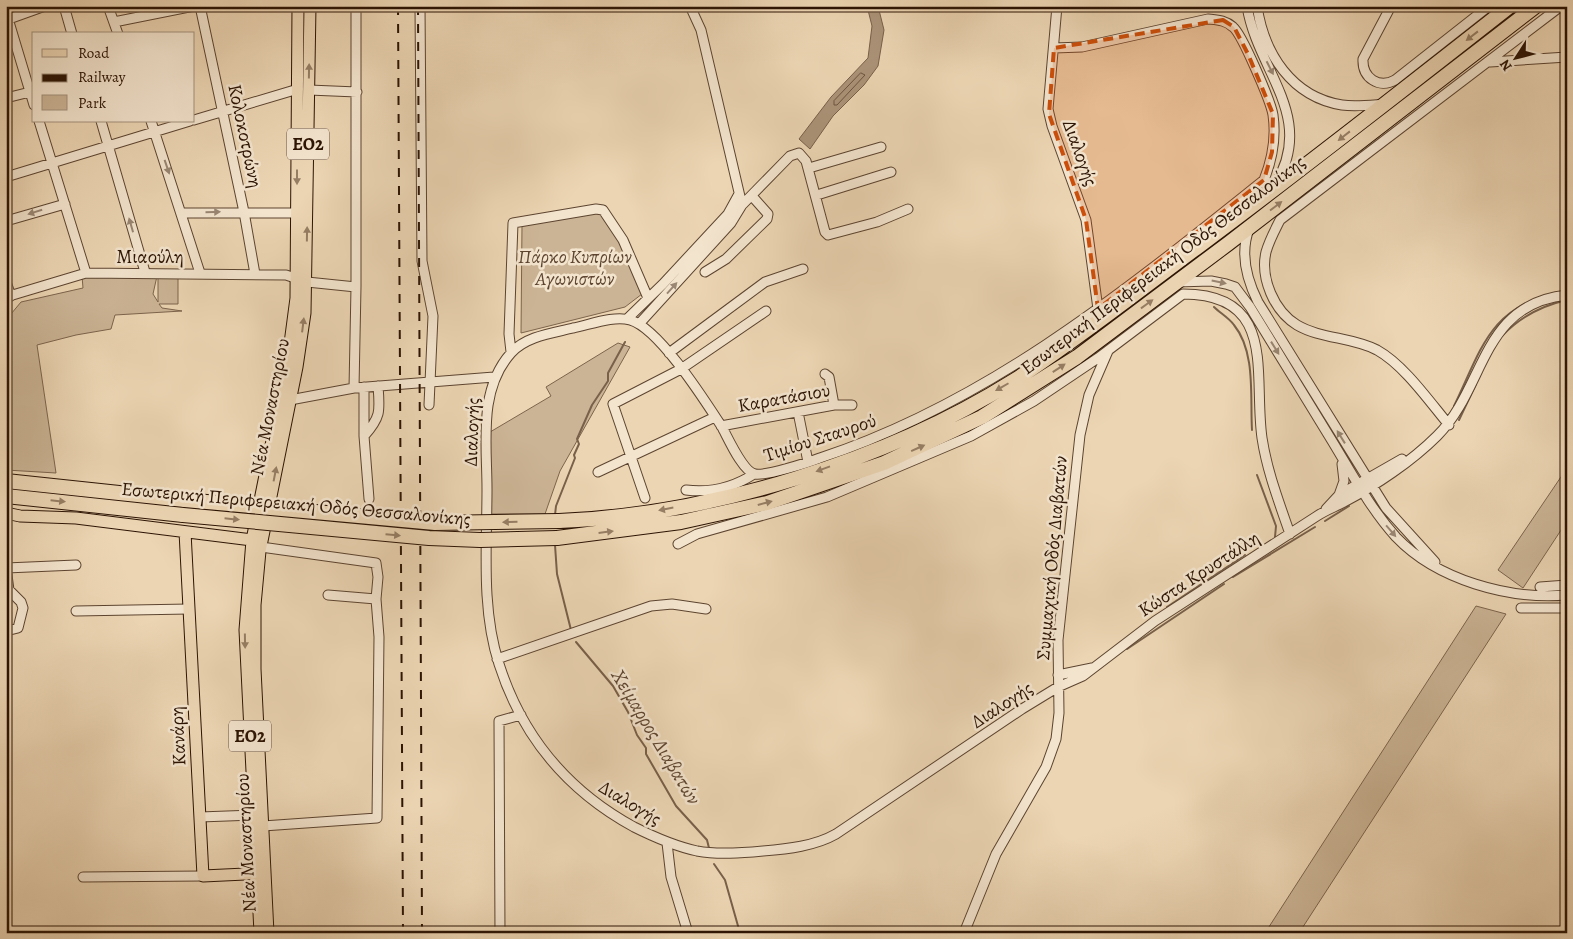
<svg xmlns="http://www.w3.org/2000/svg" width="1573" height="939" viewBox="0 0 1573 939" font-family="Alegreya,serif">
	<rect width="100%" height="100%" fill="#ecd5b3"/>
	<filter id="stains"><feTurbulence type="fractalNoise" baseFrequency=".004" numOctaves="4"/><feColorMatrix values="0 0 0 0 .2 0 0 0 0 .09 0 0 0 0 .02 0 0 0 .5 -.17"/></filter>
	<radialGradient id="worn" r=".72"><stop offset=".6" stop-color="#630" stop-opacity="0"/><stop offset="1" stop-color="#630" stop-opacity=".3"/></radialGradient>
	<!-- green -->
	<path fill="#cbb495" stroke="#7c644c" d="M603 212 626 249 642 294 625 307 521 333 522 225Z
		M82 276H157L153 294 158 302V278H178V304H159L162 308 182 311 115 315 111 329 76 335 37 345 56 473 6 470V315L11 314 21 302 83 288Z
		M618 343 630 347 560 471 545 514H487L485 435 551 396 546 387Z
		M1567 468V521L1523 588 1498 570Z
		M1476 606 1506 614 1299 933H1265Z"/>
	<!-- water -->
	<path fill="#ab9378" stroke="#78604a" d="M867 6H878L884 30 878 66 864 85 833 116 810 149 799 139 831 97 868 58 872 26Z"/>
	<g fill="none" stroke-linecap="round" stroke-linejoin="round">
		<!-- shore -->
		<path stroke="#6c543e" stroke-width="1" d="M861 73 865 75 837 105H834V101Z"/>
		<!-- stream -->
		<path stroke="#78604a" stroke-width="2" d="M1214 307C1220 313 1229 318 1234 325 1256 352 1250 397 1252 430
			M1502 336C1520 317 1540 306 1567 300
			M1454 406C1481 351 1489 306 1558 293
			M1459 420 1476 384
			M1257 475 1276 526 1275 537
			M555 515 556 506 575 458 574 455 579 444 577 439 592 405 608 381V373L625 342
			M1325 521 1349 506
			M555 545 557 574 571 630
			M1233 577 1315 527
			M1167 607 1245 555
			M576 642 613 686 628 712 637 735 646 748V754L676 806 707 840 709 848
			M1127 649 1224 584
			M714 864 725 880 740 933"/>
		<defs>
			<path id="minor" d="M64 6 72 34
				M108 6 118 34
				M200 6 244 212 255 274
				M420 6 422 261 433 316 429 405
				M1057 6 1048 109 1052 126 1086 220 1098 309
				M1247 6C1257 71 1317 116 1275 185
				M1257 6C1264 54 1292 97 1342 105 1356 107 1371 105 1385 104
				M1391 6 1363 59C1362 78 1379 89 1395 80L1489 6
				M6 12 34 105
				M6 20 45 6
				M114 22 194 6
				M1054 48 1082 47 1208 19C1218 20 1225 20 1233 27 1242 34 1271 102 1273 115 1276 136 1272 160 1264 180 1126 290 990 402 820 458 807 463 766 476 755 474 743 472 728 438 722 427 705 401 659 328 630 320 614 315 589 325 573 328 553 333 526 336 511 353 478 390 487 443 487 489 487 546 481 609 499 664 522 736 568 791 634 827 654 837 674 846 697 851 718 855 742 853 763 851 788 849 815 846 836 834L1022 709 1058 687 1083 676 1155 621 1317 516C1326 510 1335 507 1344 502 1375 486 1412 461 1437 436 1486 388 1480 304 1567 295
				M1490 62 1567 57
				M309 90 357 92
				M6 98 30 92
				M194 120 298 89
				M39 121 86 273
				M101 121 145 272
				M151 121 200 273
				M809 168 881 147
				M6 177 190 121
				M817 195 891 172
				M742 205 790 156 799 153 806 161 825 232 828 235 877 222 908 209
				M182 213H297
				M6 221 65 204
				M1249 229C1240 253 1247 280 1258 302L1386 508 1435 562
				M705 272 726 259 767 219 768 214 752 196
				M6 282 11 296
				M1177 282 1211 281 1226 284 1235 287 1250 307C1276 350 1303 393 1329 436 1350 470 1369 507 1396 537 1437 580 1509 600 1567 595
				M356 287V6
				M6 297 86 273 286 275 307 282 356 287 354 388 494 377
				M627 319 663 284 728 214 739 194
				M639 324 731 223 742 205 701 30 690 6
				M511 352 509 334 513 223 596 209 603 210 623 240 648 298
				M669 353 765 282 803 269
				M825 374 829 377 834 405
				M364 387V436
				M290 400 354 388
				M798 412 808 462
				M1449 425C1429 401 1404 365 1377 350 1352 337 1321 339 1297 325 1274 311 1260 278 1266 252 1269 241 1275 230 1280 220L1561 6
				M721 426 834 405H852
				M598 472 715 417
				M686 490C710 493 734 487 754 474
				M1339 495 1344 481 1342 464
				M645 498 613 404 681 369 766 311
				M369 499 364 436C381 417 380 411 378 386
				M1326 509 1339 495 1402 459
				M678 544 697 534 827 497 971 436 1034 401 1098 358 1183 294C1278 294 1253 374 1262 438 1267 471 1279 502 1290 534
				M261 547 376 563 378 577 376 599 328 595
				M6 568 76 565
				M1540 587 1567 585
				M1521 608H1567
				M76 611 189 609
				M6 631 18 628 23 608 21 602 9 590 6 568
				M497 659 651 606 672 604 706 609
				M1058 675 1092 668
				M200 817 254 815
				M263 826 377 818 379 637 376 599
				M667 843 671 877 688 933
				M83 877 203 876
				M500 933 499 721 521 715
				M964 933 996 854 1046 767 1056 739 1059 713 1058 640 1080 435 1089 395 1108 351"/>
			<path id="major" d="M6 513 20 516 76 518 252 540
				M185 532 203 876 264 873
				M260 933 245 630 252 540 287 366 296 298 298 6
				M268 933 255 669V605L260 551 297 367 305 313 310 6"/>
			<path id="highway" d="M6 481 185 500
				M6 496 183 515
				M559 521C710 515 886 461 1015 380 1078 339 1138 291 1199 246 1304 168 1407 87 1510 6
				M557 538 681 522 767 503 884 463 982 417 1077 357 1229 243 1536 6"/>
		</defs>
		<!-- minor casing -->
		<use href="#minor" stroke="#5c4430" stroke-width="11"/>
		<!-- major casing -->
		<use href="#major" stroke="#2c1404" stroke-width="13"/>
		<!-- highway casing -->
		<use href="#highway" stroke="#2c1404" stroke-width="16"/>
		<!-- minor -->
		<use href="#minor" stroke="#f3e4ce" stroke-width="9"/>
		<!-- major -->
		<use href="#major" stroke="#ecd5b3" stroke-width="11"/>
		<!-- highway -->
		<use href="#highway" stroke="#ecd5b3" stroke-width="14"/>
		<!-- rail -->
		<path stroke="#2c1404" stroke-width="2" stroke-dasharray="9 9" stroke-linecap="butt" d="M398 6 403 933
			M418 6 422 933"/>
		<defs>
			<path id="highway-bridge" d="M185 500 435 523 559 521
				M183 515 429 538 480 540 557 538"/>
		</defs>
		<!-- highway-bridge casing -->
		<use href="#highway-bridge" stroke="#2c1404" stroke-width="16" stroke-linecap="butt"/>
		<!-- highway-bridge -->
		<use href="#highway-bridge" stroke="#ecd5b3" stroke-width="14"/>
	</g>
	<!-- one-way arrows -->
	<defs><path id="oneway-solid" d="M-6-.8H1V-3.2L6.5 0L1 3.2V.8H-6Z" transform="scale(1.25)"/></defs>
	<g fill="#967e64">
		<use href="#oneway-solid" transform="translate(1472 36) rotate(142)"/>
		<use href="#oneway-solid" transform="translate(309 71) rotate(-89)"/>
		<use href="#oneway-solid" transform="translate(1344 136) rotate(142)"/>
		<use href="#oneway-solid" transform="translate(297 177) rotate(90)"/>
		<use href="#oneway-solid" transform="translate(1276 206) rotate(-37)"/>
		<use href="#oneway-solid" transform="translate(307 234) rotate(-89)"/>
		<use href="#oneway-solid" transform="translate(1147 304) rotate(-36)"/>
		<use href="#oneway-solid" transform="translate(303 325) rotate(-83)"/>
		<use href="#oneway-solid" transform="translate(1059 368) rotate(-33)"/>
		<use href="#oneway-solid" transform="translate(1002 387) rotate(150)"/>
		<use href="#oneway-solid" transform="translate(918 448) rotate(-24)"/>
		<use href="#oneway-solid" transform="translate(823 469) rotate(160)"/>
		<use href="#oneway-solid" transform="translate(275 474) rotate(-79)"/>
		<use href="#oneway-solid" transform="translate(58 501) rotate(6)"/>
		<use href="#oneway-solid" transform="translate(765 503) rotate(-15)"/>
		<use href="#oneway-solid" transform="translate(666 509) rotate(169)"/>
		<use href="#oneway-solid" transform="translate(232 519) rotate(6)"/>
		<use href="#oneway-solid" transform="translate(510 522) rotate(178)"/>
		<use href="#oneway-solid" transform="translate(606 532) rotate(-7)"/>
		<use href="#oneway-solid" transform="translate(393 535) rotate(5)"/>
		<use href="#oneway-solid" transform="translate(245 641) rotate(89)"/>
	</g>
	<g fill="#998673">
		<use href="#oneway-solid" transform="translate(1270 68) rotate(63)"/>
		<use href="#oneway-solid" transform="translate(167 167) rotate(71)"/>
		<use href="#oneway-solid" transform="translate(35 212) rotate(163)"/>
		<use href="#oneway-solid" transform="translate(213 212) rotate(-1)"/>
		<use href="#oneway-solid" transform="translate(131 225) rotate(-106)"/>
		<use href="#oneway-solid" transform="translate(1219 282) rotate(12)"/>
		<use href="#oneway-solid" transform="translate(672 288) rotate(-48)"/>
		<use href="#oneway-solid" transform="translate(1275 348) rotate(58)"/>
		<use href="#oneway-solid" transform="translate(1341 437) rotate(-122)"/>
		<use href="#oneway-solid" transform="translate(1391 531) rotate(49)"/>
	</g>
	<!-- marked area -->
	<path fill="#cc4f0b" fill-opacity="0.2" stroke="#cc4f0b" stroke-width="4" stroke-dasharray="10 6" stroke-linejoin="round" d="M1223 20 1234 27 1248 54 1273 114 1272 152 1264 180 1098 309 1086 220 1049 114 1054 48Z"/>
	<g text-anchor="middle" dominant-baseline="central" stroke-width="5" stroke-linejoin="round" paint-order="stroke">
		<!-- shield labels -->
		<g fill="#f3e4ce" stroke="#685241" stroke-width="1">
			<rect x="287" y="128.5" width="42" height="31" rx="4"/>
			<rect x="229" y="720.5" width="42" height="31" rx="4"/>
		</g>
		<g font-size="18" font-weight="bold" fill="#2c1404">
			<text x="308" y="144">ΕΟ2</text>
			<text x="250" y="736">ΕΟ2</text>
		</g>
		<!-- street labels -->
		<g font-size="19" fill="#2c1404" stroke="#f3e4ce">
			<text transform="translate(245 136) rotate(78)">Κολοκοτρώνη</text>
			<text transform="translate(1080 153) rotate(70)">Διαλογής</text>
			<text x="150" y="257">Μιαούλη</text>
			<text transform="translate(1163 265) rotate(-37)">Εσωτερική Περιφερειακή Οδός Θεσσαλονίκης</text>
			<text transform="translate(784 398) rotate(-10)">Καρατάσιου</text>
			<text transform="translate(270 407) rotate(-79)">Νέα Μοναστηρίου</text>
			<text transform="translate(472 432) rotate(-88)">Διαλογής</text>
			<text transform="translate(820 438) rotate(-18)">Τιμίου Σταυρού</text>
			<text transform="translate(296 504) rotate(5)">Εσωτερική Περιφερειακή Οδός Θεσσαλονίκης</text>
			<text transform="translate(1052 558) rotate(-85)">Συμμαχική Οδός Διαβατών</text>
			<text transform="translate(1199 574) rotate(-33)">Κώστα Κρυστάλλη</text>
			<text transform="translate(1002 705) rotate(-33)">Διαλογής</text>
			<text transform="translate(178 736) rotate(-93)">Κανάρη</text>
			<text transform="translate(630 803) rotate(31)">Διαλογής</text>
			<text transform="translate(246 843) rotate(-93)">Νέα Μοναστηρίου</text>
		</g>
		<!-- park labels -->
		<g font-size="19" font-style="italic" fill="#5c4430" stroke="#f3e4ce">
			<text x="575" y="257">Πάρκο Κυπρίων<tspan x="575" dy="22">Αγωνιστών</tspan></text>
		</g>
		<!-- water labels -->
		<g font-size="20" font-style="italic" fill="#5f4732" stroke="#f3e4ce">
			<text transform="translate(656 737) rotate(59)">Χείμαρρος Διαβατών</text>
		</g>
	</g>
	<!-- margin -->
	<rect width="1573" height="939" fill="none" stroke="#ecd5b3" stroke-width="25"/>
	<rect x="8" y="8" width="1558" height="924" fill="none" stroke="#2c1404" stroke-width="2.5"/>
	<rect x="12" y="12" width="1548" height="914" fill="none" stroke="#2c1404"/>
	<!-- legend -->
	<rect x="32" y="32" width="162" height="90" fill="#f3e4ce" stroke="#a3917d"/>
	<rect x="42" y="49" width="25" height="8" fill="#ecd5b3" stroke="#a3917d"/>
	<text x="78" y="58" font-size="15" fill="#2c1404">Road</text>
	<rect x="42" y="74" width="25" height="8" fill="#2c1404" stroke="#a3917d"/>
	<text x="78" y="82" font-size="15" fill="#2c1404">Railway</text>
	<rect x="42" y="95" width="25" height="15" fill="#cbb495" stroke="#a3917d"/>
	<text x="78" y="108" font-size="15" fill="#2c1404">Park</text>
	<!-- north arrow -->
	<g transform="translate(1516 58) rotate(234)" stroke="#f3e4ce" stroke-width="4" paint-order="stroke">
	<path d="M0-4L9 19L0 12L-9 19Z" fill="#2c1404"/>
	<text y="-8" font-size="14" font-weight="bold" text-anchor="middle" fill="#2c1404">N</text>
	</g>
	<rect width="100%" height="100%" filter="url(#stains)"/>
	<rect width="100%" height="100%" fill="url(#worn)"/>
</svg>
